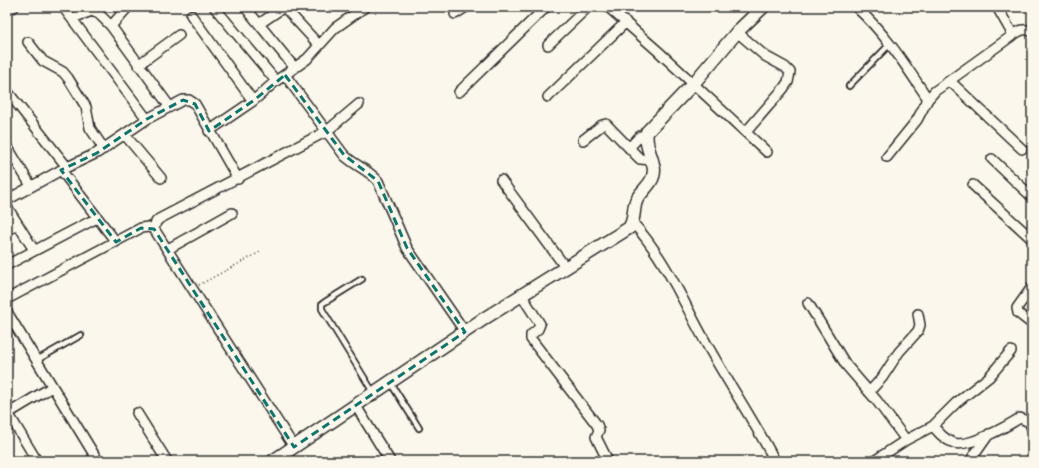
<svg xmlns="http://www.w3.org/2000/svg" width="1039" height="468" viewBox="0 0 1039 468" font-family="'Comic Neue',sans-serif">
	<rect width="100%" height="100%" fill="#fbf7ec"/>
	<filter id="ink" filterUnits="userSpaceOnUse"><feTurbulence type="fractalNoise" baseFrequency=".025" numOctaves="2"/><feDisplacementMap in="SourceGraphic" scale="8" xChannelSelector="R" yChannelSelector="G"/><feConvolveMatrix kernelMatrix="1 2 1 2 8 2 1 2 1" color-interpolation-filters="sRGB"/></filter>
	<g filter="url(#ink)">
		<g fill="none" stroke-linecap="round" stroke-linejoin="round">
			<defs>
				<path id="lane" d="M849 86 890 44
					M362 279 325 302 322 304V309L373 392
					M37 360 81 335
					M390 382 419 428"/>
				<path id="street" d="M63 7 147 119
					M245 7 294 67
					M284 7 319 45
					M608 7 659 52 767 152
					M856 7C886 34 906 66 928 99
					M997 7 1013 35
					M215 8 276 81
					M7 10 14 7
					M455 14 466 7
					M191 15 253 101
					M72 18 92 11 99 14 111 26 170 107
					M259 24 284 7
					M111 26 128 7
					M737 32 765 56 785 67 790 72 788 82 783 89 746 132
					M28 42 43 61 63 72 68 78 86 107 90 128 104 149
					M548 45 588 7
					M138 65 179 35
					M285 75 344 155C354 165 369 170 378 181L407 248 465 332
					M950 81 1022 149
					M7 91 67 167
					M459 92 546 7
					M548 97 626 22
					M209 131 253 101 276 81 307 59 335 28 365 7
					M125 135 161 178
					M583 140 602 125 606 124 637 156 640 159 653 160
					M7 146 31 186
					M629 148 640 136 645 138
					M887 157 917 120 928 99 935 91 1013 35C1019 31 1025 27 1032 32
					M992 159 1032 197
					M61 170 116 242
					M501 180 566 268
					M973 185 1032 239
					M7 200 61 170 97 153 147 119 183 100H189L195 104 238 179
					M7 207 34 250
					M633 223C667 260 685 307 710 350 731 387 755 423 775 461
					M154 229 156 222 159 219 327 131 359 104
					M7 231 17 224
					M168 249 232 213
					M7 265 97 218
					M1032 287 1017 308 1018 313 1032 324
					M522 296 540 324 538 329 531 335V339L597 425 599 430 596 437 608 461
					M7 299 141 228 148 227 154 229 294 447
					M808 303 846 365 877 401 906 440
					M7 312 98 461
					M869 392 882 378 899 352 918 331 920 325 918 314
					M356 406 390 461
					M8 413 37 461
					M137 413 167 461
					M7 414 52 387
					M933 426C939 433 945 440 954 443 969 448 1007 426 1020 418L1029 422 1032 428
					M874 461 906 440 933 426 956 403 989 377 1011 351
					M970 461 989 434"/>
				<path id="secondary" d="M273 461 485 318 629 228C636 219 632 208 637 199 643 189 654 183 654 170 653 157 644 145 647 132L693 84 737 32 763 7"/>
			</defs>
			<!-- lane casing -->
			<use href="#lane" stroke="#2b2b2b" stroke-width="8"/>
			<!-- street casing -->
			<use href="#street" stroke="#2b2b2b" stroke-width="12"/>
			<!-- secondary casing -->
			<use href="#secondary" stroke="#2b2b2b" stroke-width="15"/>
			<!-- path -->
			<path stroke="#2b2b2b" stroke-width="1.5" stroke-dasharray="1 3" stroke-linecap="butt" d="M199 285 260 252"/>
			<!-- lane -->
			<use href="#lane" stroke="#fbf7ec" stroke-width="4.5"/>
			<!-- street -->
			<use href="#street" stroke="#fbf7ec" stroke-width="9"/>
			<!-- secondary -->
			<use href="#secondary" stroke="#fbf7ec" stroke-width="12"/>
		</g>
	</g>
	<!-- marked area -->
	<path fill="none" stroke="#0f766e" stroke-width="3" stroke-dasharray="8 5" stroke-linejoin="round" d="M285 75 344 155 378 181 407 248 465 332 294 447 154 229 141 228 116 242 61 170 97 153 147 119 183 100 195 104 209 131 253 101Z"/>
	<!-- margin -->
	<rect width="1039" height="468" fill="none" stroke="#fbf7ec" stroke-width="24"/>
	<rect x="12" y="12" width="1015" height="444" fill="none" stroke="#2b2b2b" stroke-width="1.5" filter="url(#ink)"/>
</svg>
